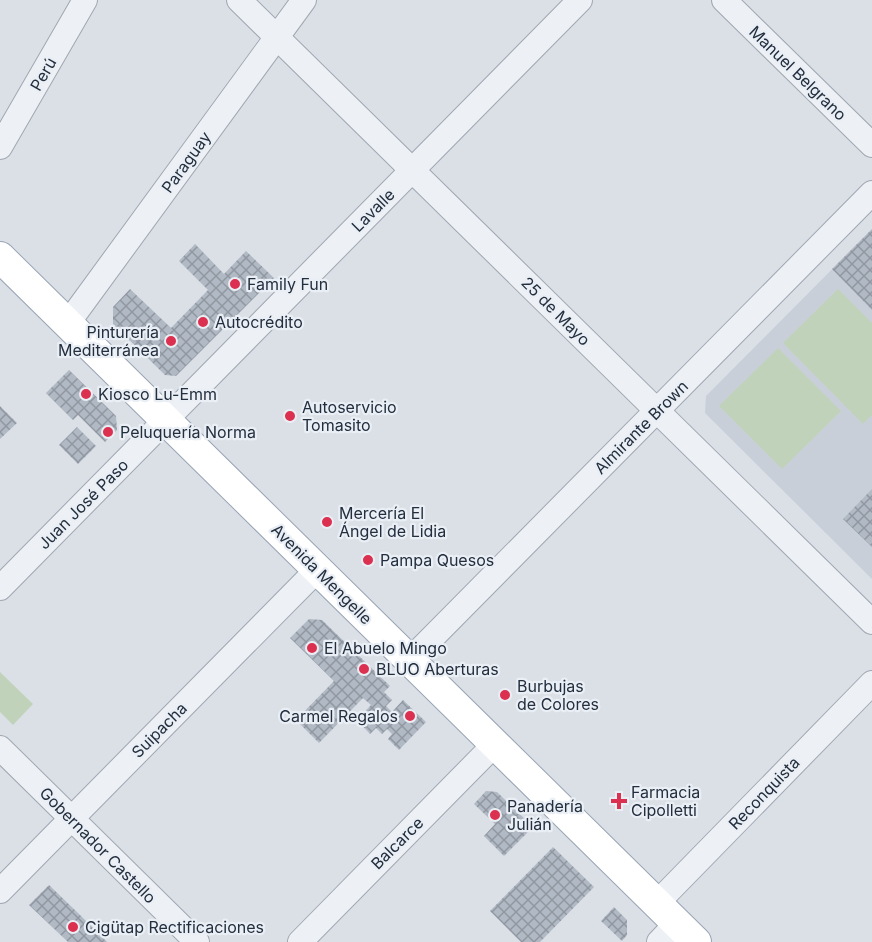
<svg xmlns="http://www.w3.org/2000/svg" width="872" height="942" viewBox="0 0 872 942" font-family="Inter,sans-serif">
	<defs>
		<pattern id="building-cross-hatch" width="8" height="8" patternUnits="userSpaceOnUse" patternTransform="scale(1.5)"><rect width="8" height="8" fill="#b1b9c4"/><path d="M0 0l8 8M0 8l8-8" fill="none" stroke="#9097a1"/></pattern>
	</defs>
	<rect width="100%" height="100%" fill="#dbe0e7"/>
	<!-- built -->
	<path fill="#c8cfd9" d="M872 229V579L705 413 706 396Z"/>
	<!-- grass -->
	<path fill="#c1d2bb" d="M838 289 872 323V415L863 424 783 343Z
		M778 348 841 411 782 469 719 406Z
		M0 672 33 704 13 725 0 712Z"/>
	<!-- building -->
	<path fill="url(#building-cross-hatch)" d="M872 229V310L832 269Z
		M195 244 224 274 246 251 274 278 176 376 165 375 113 324V307L130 289 171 328 208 290 179 261Z
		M69 370 116 416 117 430 105 442 78 415 73 420 46 393Z
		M0 406 17 423 0 439Z
		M77 427 96 446 78 464 59 445Z
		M872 489V547L843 519Z
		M309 619 322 620 390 686 384 692 392 700 386 706 392 712 403 700 426 722 399 750 388 739 392 734 387 729 382 734 376 728 370 734 357 720 371 705 363 698 319 743 296 720 334 681 290 638Z
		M486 791 497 792 533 827 504 856 484 836 495 824 474 804Z
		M553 847 594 887 540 942H521L490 911Z
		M49 885 78 913 107 942H68L29 905Z
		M614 907 627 920V935L622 941 601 921Z"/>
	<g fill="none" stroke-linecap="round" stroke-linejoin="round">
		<defs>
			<path id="minor" d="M239 0 872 622
				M724 0 872 145
				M0 147 85 0
				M68 323 304 0
				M0 588 580 0
				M410 660 872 193
				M0 748 197 942
				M0 891 318 569
				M657 903 872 683
				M300 942 495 744
				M659 942 677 923"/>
			<path id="major" d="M0 257 696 942"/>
		</defs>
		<!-- minor casing -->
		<use href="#minor" stroke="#a0a7b1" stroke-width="26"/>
		<!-- major casing -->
		<use href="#major" stroke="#99a4b4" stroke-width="32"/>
		<!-- minor -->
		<use href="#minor" stroke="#edf0f5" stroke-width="24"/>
		<!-- major -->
		<use href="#major" stroke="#fff" stroke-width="30"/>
	</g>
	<!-- markers -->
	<g fill="#db304f" stroke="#eaeff5" stroke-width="2">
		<circle cx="235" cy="284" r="6"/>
		<circle cx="203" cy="322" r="6"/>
		<circle cx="171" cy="341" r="6"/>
		<circle cx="86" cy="394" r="6"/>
		<circle cx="290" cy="416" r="6"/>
		<circle cx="108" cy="432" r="6"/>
		<circle cx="327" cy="522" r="6"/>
		<circle cx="368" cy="560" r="6"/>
		<circle cx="312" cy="648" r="6"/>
		<circle cx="364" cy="669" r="6"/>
		<circle cx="505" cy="695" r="6"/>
		<circle cx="410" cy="716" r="6"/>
		<path d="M616 792h6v6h6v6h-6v6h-6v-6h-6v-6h6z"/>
		<circle cx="495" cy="815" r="6"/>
		<circle cx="73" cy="927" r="6"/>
	</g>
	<g text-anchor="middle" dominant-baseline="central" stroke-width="4.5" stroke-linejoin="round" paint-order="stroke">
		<!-- street labels -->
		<g font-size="16" fill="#232e3e" stroke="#eaeff5">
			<text transform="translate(798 73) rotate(44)">Manuel Belgrano</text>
			<text transform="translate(43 74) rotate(-60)">Perú</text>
			<text transform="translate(186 162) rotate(-54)">Paraguay</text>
			<text transform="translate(373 210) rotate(-45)">Lavalle</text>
			<text transform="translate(556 311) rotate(45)">25 de Mayo</text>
			<text transform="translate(641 427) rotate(-45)">Almirante Brown</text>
			<text transform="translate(83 504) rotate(-45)">Juan José Paso</text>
			<text transform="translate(322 574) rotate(45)">Avenida Mengelle</text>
			<text transform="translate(159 730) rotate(-45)">Suipacha</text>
			<text transform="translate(764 793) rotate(-46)">Reconquista</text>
			<text transform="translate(397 843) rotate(-45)">Balcarce</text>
			<text transform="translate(98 845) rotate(45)">Gobernador Castello</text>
		</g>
		<!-- poi labels -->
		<g font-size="16" fill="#232e3e" stroke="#eaeff5" text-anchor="start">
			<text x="247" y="284">Family Fun</text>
			<text x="215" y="322">Autocrédito</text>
			<text x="159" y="332" text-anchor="end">Pinturería<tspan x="159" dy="18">Mediterránea</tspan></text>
			<text x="98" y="394">Kiosco Lu-Emm</text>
			<text x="302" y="407">Autoservicio<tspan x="302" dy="18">Tomasito</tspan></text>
			<text x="120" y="432">Peluquería Norma</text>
			<text x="339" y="513">Mercería El<tspan x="339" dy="18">Ángel de Lidia</tspan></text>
			<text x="380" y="560">Pampa Quesos</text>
			<text x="324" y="648">El Abuelo Mingo</text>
			<text x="376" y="669">BLUO Aberturas</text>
			<text x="517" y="686">Burbujas<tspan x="517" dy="18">de Colores</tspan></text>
			<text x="398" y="716" text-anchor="end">Carmel Regalos</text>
			<text x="631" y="792">Farmacia<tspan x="631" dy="18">Cipolletti</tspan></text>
			<text x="507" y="806">Panadería<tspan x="507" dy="18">Julián</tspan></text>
			<text x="85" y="927">Cigütap Rectificaciones</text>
		</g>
	</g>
</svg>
